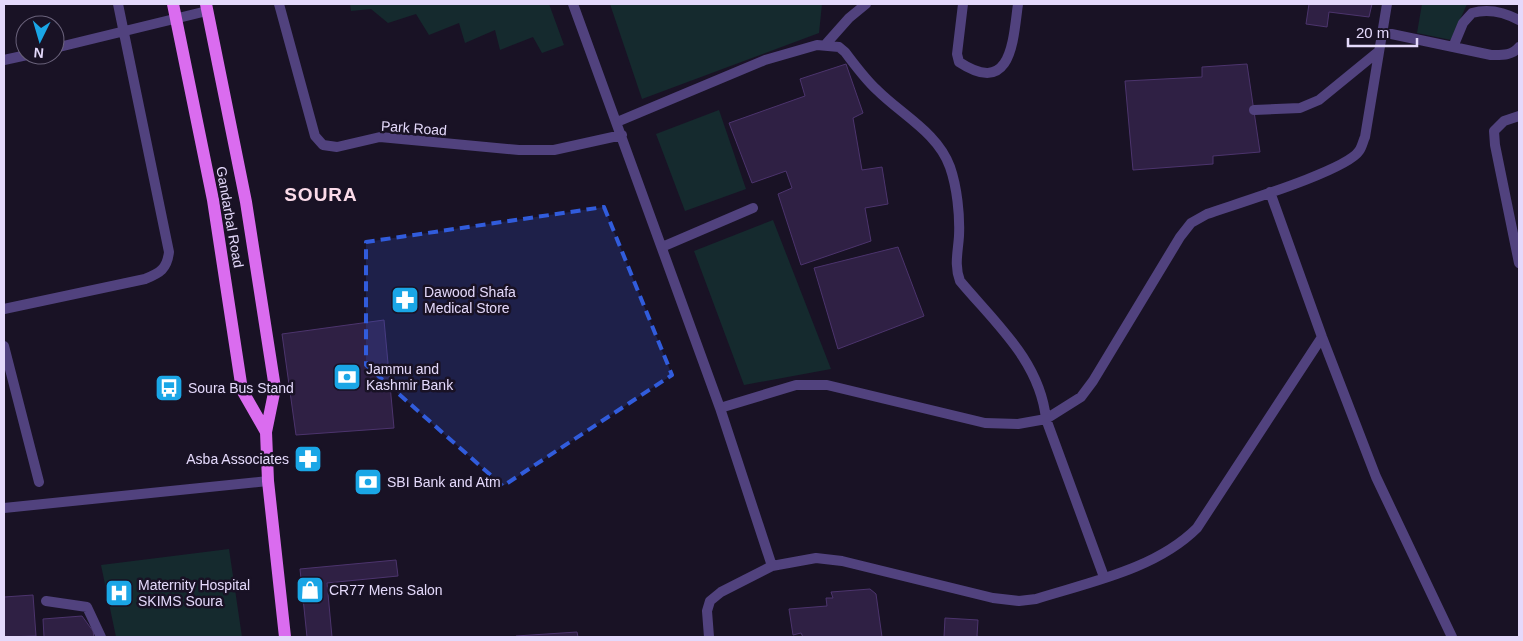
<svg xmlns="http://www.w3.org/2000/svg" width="1523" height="641" viewBox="0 0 1523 641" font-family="Helvetica,sans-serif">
	<rect width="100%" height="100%" fill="#191225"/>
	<!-- green -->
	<path fill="#152a2e" d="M350 4H549L564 45 542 53 533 37 500 50 495 30 465 43 459 23 429 35 416 14 388 23 371 9 351 11Z
		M610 4H822L819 33 642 99Z
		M1422 4H1467L1451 40 1417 33Z
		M719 110 746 189 685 211 656 134Z
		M773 220 831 369 744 385 694 251Z
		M229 549 242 637H116L101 565Z"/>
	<!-- building -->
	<path fill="#2f2044" stroke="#4c346d" d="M1309 4H1372L1369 17 1329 12 1327 27 1306 24Z
		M846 64 863 113 853 118 862 170 882 167 888 204 865 208 871 241 801 265 778 194 792 188 786 171 752 183 729 123 805 96 800 79Z
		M1247 64 1260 152 1213 156V164L1133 170 1125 81 1202 77V67Z
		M898 247 924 316 838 349 814 268Z
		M384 320 394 428 296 435 282 334Z
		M396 560 398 576 327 583 332 637H307L300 569Z
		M870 589 876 594 882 637H803L801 633 793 635 789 609 827 606 826 598H833L831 592Z
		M33 595 36 636 4 637V597Z
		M82 616 93 631 94 637H44L43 619Z
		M945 618 978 620 977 636 980 637H944Z
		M577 632 578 637H516V636Z"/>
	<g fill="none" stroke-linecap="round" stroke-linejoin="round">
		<!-- service -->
		<path stroke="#51427e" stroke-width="10" d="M279 4 315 136 323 145 337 147 380 137 519 150H554L622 135
			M573 4 720 408 772 566
			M963 4 957 54 959 62C1012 97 1013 40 1018 4
			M1382 32 1491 55C1501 55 1512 56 1519 47
			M825 45 849 18 866 4
			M1453 47 1463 23 1472 13C1489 8 1504 12 1519 20
			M1254 110 1300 108 1319 100 1379 51
			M617 122 765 60 817 45 839 47 845 52C855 65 865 79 877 90 902 115 938 133 950 167 957 187 960 215 959 236 958 252 954 265 960 281 995 323 1040 361 1046 419L1104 577
			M1270 192 1322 337 1376 477 1452 637
			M662 247 753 208
			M4 346 39 482
			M720 408 796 385H827L985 423 1018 424 1046 419 1081 397 1093 381 1180 237 1191 223 1207 214C1235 204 1346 171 1359 151 1362 147 1363 141 1365 137L1387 4
			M4 508 268 481
			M46 601 87 607 101 637
			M709 637 707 611 710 601 721 592 772 566 816 558 842 561 993 598 1019 601 1036 599C1090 582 1156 569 1197 528L1322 337"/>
		<!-- minor -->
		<path stroke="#51427e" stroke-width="10" d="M55 48 207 11
			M4 60 27 55
			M1519 116 1504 121 1494 131 1495 145 1519 263
			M4 309 145 279C160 273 167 269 169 252L118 4"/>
		<!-- primary -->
		<path stroke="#da6cef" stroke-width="12" d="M173 4 213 200 242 390 266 432
			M206 4 246 202 275 388 266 432 268 481 285 637"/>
	</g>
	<!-- marked area -->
	<path fill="#315cdc" fill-opacity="0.2" stroke="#315cdc" stroke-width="4" stroke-dasharray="10 6" stroke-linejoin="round" d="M604 207 672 375 503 486 366 365V242Z"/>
	<!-- icons -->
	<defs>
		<symbol id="pharmacy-square" viewBox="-11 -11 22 22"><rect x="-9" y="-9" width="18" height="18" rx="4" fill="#1aa6e6" stroke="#191225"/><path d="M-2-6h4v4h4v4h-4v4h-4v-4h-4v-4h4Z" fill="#fff"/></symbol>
		<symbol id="bank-square" viewBox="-11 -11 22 22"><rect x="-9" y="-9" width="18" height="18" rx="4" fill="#1aa6e6" stroke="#191225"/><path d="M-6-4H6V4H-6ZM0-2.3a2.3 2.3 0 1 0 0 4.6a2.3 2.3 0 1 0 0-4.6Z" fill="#fff"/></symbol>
		<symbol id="bus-square" viewBox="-11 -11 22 22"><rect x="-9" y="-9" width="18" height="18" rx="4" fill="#1aa6e6" stroke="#191225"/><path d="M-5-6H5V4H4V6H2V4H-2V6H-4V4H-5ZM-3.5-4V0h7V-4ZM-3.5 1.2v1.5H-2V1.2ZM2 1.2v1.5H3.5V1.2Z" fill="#fff"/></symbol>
		<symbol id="shop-square" viewBox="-11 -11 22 22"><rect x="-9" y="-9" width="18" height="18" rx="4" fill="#1aa6e6" stroke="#191225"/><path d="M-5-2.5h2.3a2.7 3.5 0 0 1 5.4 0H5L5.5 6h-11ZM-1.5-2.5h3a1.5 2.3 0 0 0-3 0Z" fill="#fff"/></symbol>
		<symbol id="hospital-square" viewBox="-11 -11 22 22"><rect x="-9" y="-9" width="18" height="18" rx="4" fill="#1aa6e6" stroke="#191225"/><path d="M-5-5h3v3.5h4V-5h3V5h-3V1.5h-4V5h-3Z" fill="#fff"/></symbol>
	</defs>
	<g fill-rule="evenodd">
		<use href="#pharmacy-square" x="389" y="284" width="32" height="32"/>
		<use href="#bank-square" x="331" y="361" width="32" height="32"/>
		<use href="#bus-square" x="153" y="372" width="32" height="32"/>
		<use href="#pharmacy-square" x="292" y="443" width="32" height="32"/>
		<use href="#bank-square" x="352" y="466" width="32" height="32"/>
		<use href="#shop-square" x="294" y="574" width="32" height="32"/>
		<use href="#hospital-square" x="103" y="577" width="32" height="32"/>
	</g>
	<g text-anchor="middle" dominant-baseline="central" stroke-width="5" stroke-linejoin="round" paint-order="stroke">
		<!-- street labels -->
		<g font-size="14" fill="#e4d9fb" stroke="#191225">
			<text transform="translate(414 128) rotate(4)">Park Road</text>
			<text transform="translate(230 217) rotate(80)">Gandarbal Road</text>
		</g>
		<!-- poi labels -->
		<g font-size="14" fill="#e4d9fb" stroke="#191225" text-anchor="start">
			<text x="424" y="292">Dawood Shafa<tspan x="424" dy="16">Medical Store</tspan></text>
			<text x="366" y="369">Jammu and<tspan x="366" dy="16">Kashmir Bank</tspan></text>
			<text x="188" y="388">Soura Bus Stand</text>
			<text x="289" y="459" text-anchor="end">Asba Associates</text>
			<text x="387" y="482">SBI Bank and Atm</text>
			<text x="138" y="585">Maternity Hospital<tspan x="138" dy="16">SKIMS Soura</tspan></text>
			<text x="329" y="590">CR77 Mens Salon</text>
		</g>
		<!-- district labels -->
		<g font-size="19" font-weight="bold" letter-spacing="1" fill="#fbdbe9" stroke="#191225">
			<text x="321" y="194">SOURA</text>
		</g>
	</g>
	<!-- border -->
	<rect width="1523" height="641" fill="none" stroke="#e4d9fb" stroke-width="10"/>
	<!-- north arrow -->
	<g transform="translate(40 40) rotate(185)"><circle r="24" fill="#191225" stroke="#6a627b"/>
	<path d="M0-4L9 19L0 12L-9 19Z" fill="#1aa6e6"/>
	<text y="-8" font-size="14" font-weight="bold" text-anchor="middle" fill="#e4d9fb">N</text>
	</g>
	<!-- scale -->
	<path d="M1348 38v8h69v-8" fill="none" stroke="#e4d9fb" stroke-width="2.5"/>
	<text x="1356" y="38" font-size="15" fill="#e4d9fb" stroke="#191225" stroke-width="4" paint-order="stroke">20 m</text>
</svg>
